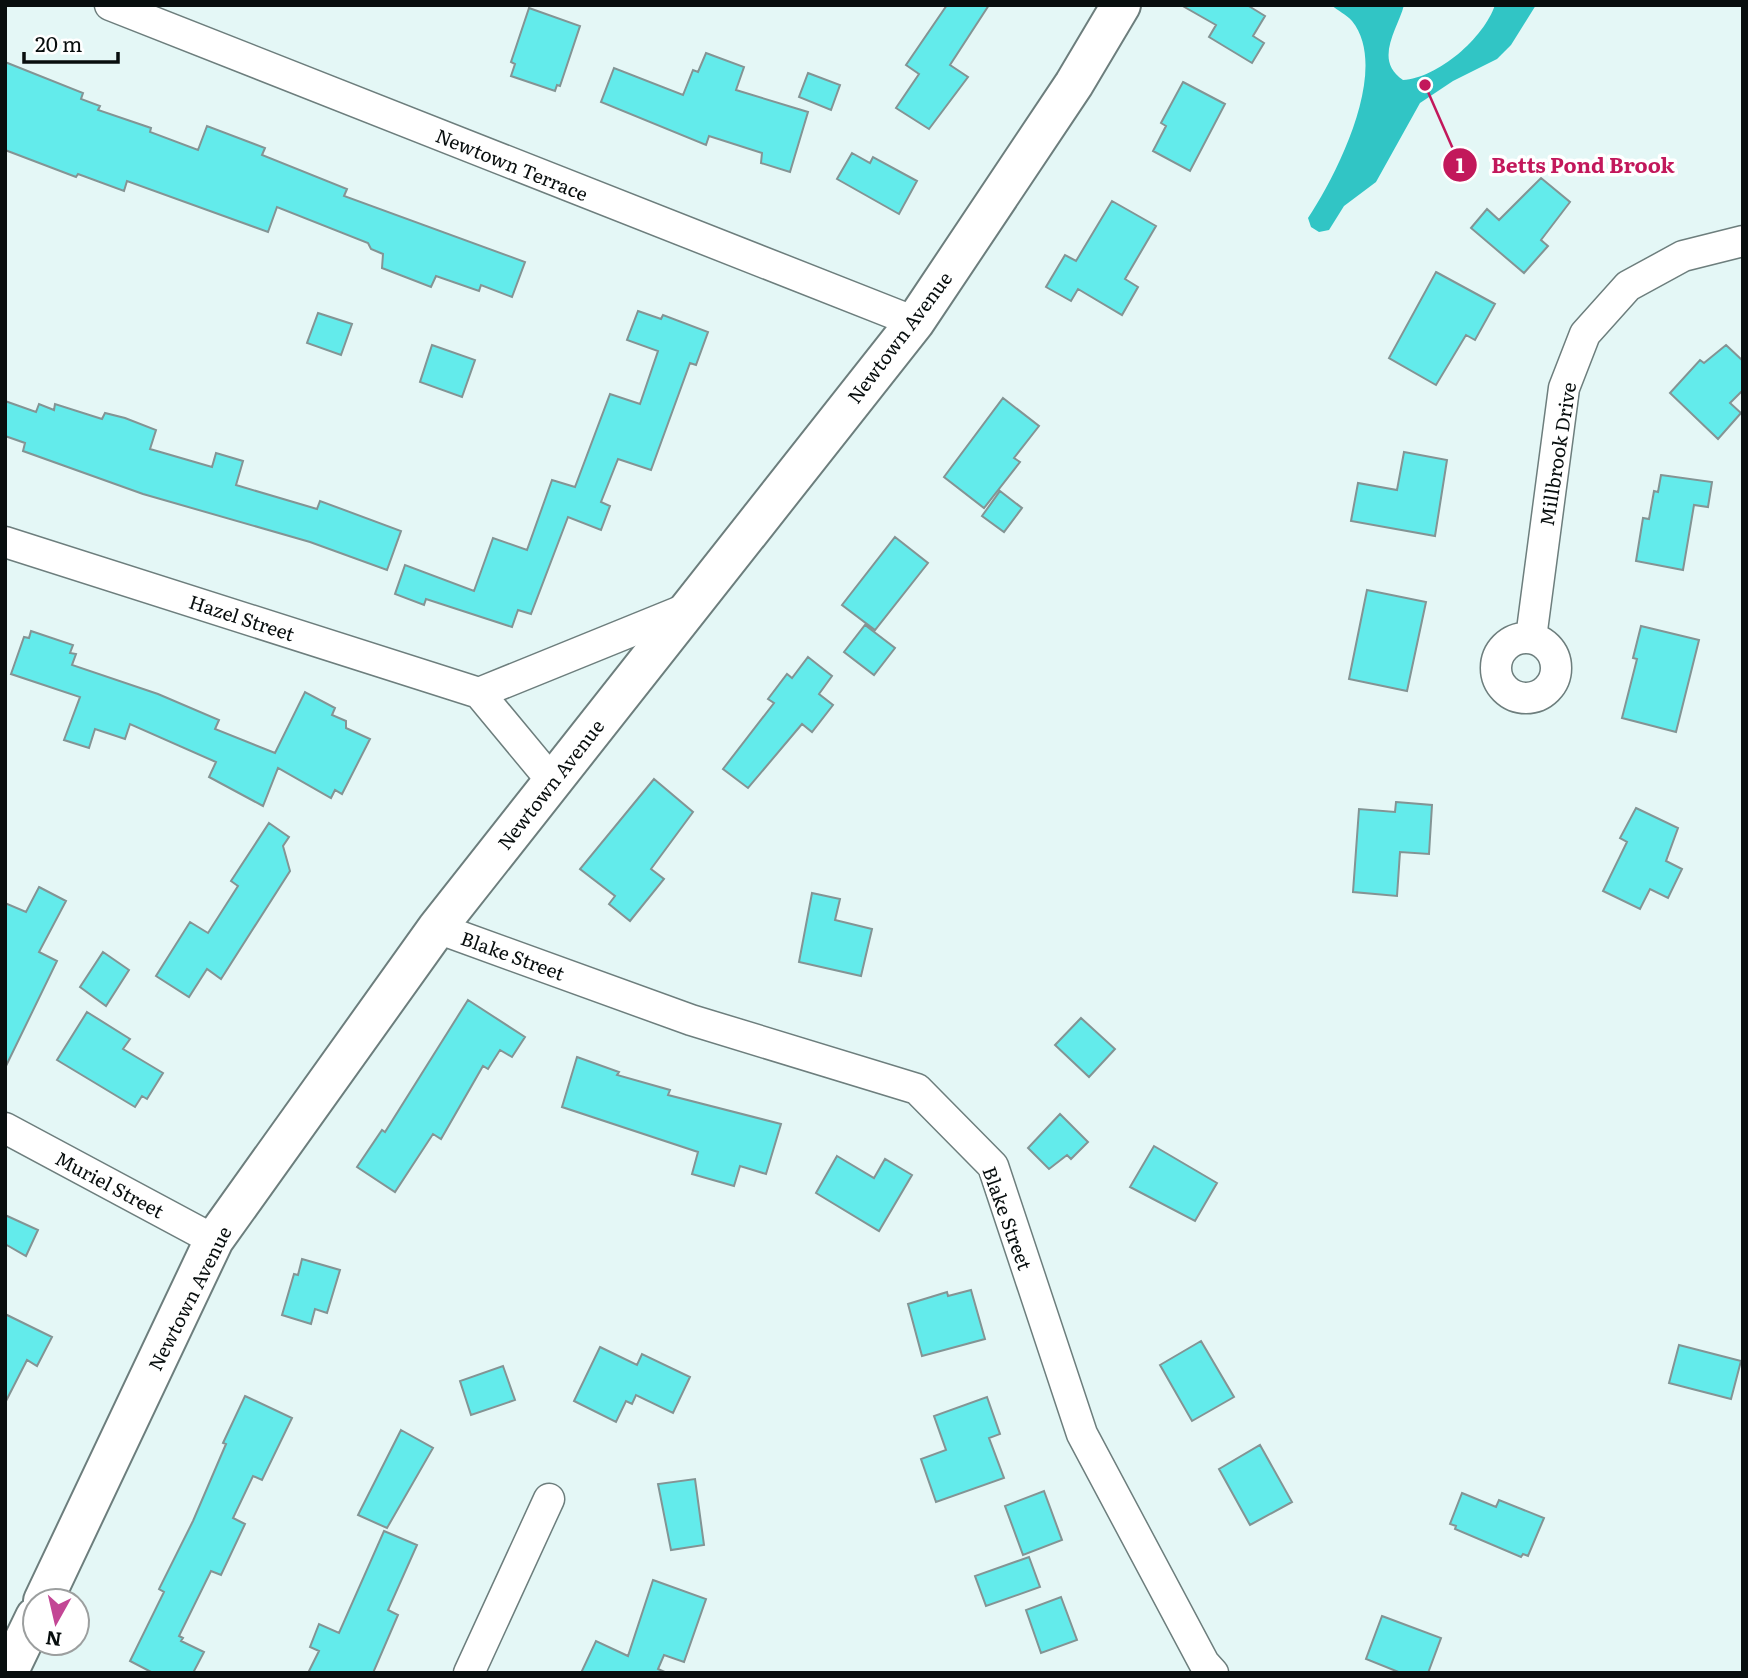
<svg xmlns="http://www.w3.org/2000/svg" width="1748" height="1678" viewBox="0 0 1748 1678" font-family="Literata,serif">
	<rect width="100%" height="100%" fill="#e4f7f6"/>
	<!-- water -->
	<path fill="#31c5c5" d="M1331 5H1404C1398 29 1373 60 1403 80 1438 78 1484 38 1495 5H1536L1511 45 1497 59 1453 81 1420 103 1376 182 1344 206 1329 230 1319 232 1311 227 1308 218C1336 176 1391 69 1352 21 1346 14 1338 11 1331 5Z"/>
	<!-- building -->
	<path fill="#63ebeb" stroke="#839494" stroke-width="2" d="M947 5H989L950 65 968 77 929 129 896 108 919 74 906 65Z
		M1181 5H1247L1265 16 1253 36 1264 43 1252 63 1209 37 1216 25Z
		M529 8 580 26 560 86 557 85 555 91 511 76 515 64 511 62Z
		M706 53 744 67 736 90 808 112 790 172 761 163 762 153 709 136 706 145 601 102 614 68 683 95 693 70 698 72Z
		M5 62 83 93 81 99 100 106 98 110 151 128 150 132 198 150 207 126 265 148 262 155 347 189 344 196 525 262 512 297 481 285 479 291 436 276 431 287 382 268 383 254 371 249 368 243 277 207 268 232 127 181 124 191 78 174 76 177 5 150Z
		M808 73 840 85 831 110 799 97Z
		M1183 82 1225 104 1190 171 1153 151 1166 126 1161 123Z
		M852 153 870 163 873 157 917 181 899 214 837 179Z
		M1541 178 1570 202 1541 240 1548 246 1524 273 1471 228 1487 209 1499 220Z
		M1112 201 1156 226 1125 279 1138 287 1122 315 1078 289 1071 301 1046 287 1065 255 1076 261Z
		M1436 272 1495 304 1475 340 1466 335 1436 385 1389 358Z
		M638 311 661 319 663 315 708 332 696 365 690 363 651 470 618 459 601 502 610 506 601 530 568 517 531 614 518 610 512 627 426 599 424 605 395 594 405 565 474 591 493 538 527 550 552 480 575 487 610 394 640 404 658 351 627 340Z
		M318 313 352 324 341 355 307 343Z
		M432 345 475 360 462 397 420 382Z
		M1726 345 1743 361V390L1730 403 1741 413 1718 439 1670 393 1700 360 1704 363Z
		M1003 398 1039 426 1014 458 1020 462 984 508 944 477Z
		M5 401 36 412 39 404 54 410 55 404 102 419 105 413 125 418 156 430 150 449 212 467 216 453 243 461 236 485 317 509 320 501 401 531 387 570 310 542 143 494 23 451 25 443 5 436Z
		M1404 452 1447 460 1435 536 1351 521 1358 483 1397 490Z
		M1661 475 1712 482 1708 507 1694 505 1683 570 1636 561 1643 518 1649 519 1654 491 1658 492Z
		M1000 491 1022 508 1004 532 982 516Z
		M895 537 928 563 875 630 842 605Z
		M1367 590 1426 602 1407 691 1349 679Z
		M865 625 895 648 874 675 844 652Z
		M1641 626 1699 640 1676 732 1622 718 1637 659 1633 658Z
		M31 631 73 645 70 653 76 654 72 665 158 694 219 720 215 729 275 753 305 692 335 708 332 715 346 721V728L370 739 342 794 335 790 331 798 278 768 263 806 209 777 216 762 130 724 125 739 95 729 89 748 64 740 80 697 11 674 24 637 29 638Z
		M808 657 832 676 819 694 833 705 812 732 802 724 748 788 723 769 774 703 768 699 787 674 792 678Z
		M654 779 693 812 651 869 664 879 630 921 609 904 615 896 580 869Z
		M1396 802 1432 805 1429 854 1400 852 1397 896 1353 892 1359 809 1395 812Z
		M1636 808 1678 828 1666 861 1682 869 1668 898 1650 889 1640 909 1603 891 1627 842 1620 838Z
		M269 823 289 837 283 846 290 871 221 979 207 969 189 997 156 976 190 922 208 933 238 886 231 881Z
		M39 887 66 901 39 952 57 961 5 1068V903L26 912Z
		M812 893 840 899 835 920 872 929 861 976 799 962Z
		M103 952 129 970 106 1006 80 987Z
		M468 1000 525 1037 512 1057 500 1050 488 1069 483 1066 441 1139 433 1134 395 1192 357 1167 382 1130 385 1132Z
		M87 1012 130 1039 123 1049 163 1073 147 1099 142 1096 135 1107 57 1060Z
		M1081 1018 1115 1049 1089 1077 1055 1045Z
		M577 1057 619 1072 617 1075 670 1090 668 1095 781 1124 766 1174 740 1166 734 1186 692 1174 698 1152 562 1107Z
		M1060 1114 1088 1142 1071 1159 1067 1155 1049 1169 1028 1148Z
		M1154 1146 1217 1183 1195 1221 1130 1187Z
		M837 1156 874 1178 885 1159 912 1175 879 1231 816 1193Z
		M5 1215 38 1230 26 1256 5 1244Z
		M302 1259 340 1270 327 1313 315 1309 311 1324 282 1315 294 1274 298 1275Z
		M971 1290 985 1339 922 1356 908 1304 947 1292 948 1296Z
		M5 1314 52 1337 37 1366 27 1360 5 1403Z
		M1201 1341 1234 1397 1192 1421 1160 1365Z
		M1679 1345 1741 1361 1731 1399 1669 1383Z
		M600 1347 637 1365 642 1354 690 1377 673 1413 636 1395 632 1404 626 1401 616 1422 574 1401Z
		M503 1366 515 1400 471 1415 460 1381Z
		M245 1396 292 1418 262 1480 253 1476 233 1518 245 1524 221 1575 211 1571 179 1636 183 1638 181 1641 204 1652 193 1673H153L130 1661 164 1592 159 1589 193 1521 226 1444 223 1443Z
		M987 1397 1000 1434 989 1438 1004 1478 936 1502 921 1459 946 1450 934 1416Z
		M401 1430 433 1448 387 1528 358 1515Z
		M1260 1445 1292 1502 1250 1525 1219 1469Z
		M695 1479 704 1545 671 1550 658 1484Z
		M1044 1491 1062 1540 1023 1555 1005 1506Z
		M1462 1493 1496 1507 1499 1500 1544 1518 1528 1556 1523 1554 1521 1557 1455 1529 1456 1526 1450 1524Z
		M384 1531 417 1545 388 1610 398 1615 373 1673H308L319 1651 310 1647 319 1624 339 1633Z
		M1029 1557 1040 1587 986 1606 975 1576Z
		M653 1580 706 1599 684 1662 664 1655 658 1669 667 1673H581L596 1641 628 1656Z
		M1061 1597 1077 1640 1041 1653 1026 1610Z
		M1382 1616 1441 1638 1428 1673H1401L1366 1659Z"/>
	<g fill="none" stroke-linecap="round" stroke-linejoin="round">
		<defs>
			<path id="street" d="M110 5 915 322
				M5 542 479 693 552 781
				M1496 668a30 30 0 1 1 60 0a30 30 0 1 1-60 0Z
				M1531 638 1564 388 1585 334 1628 286 1683 256 1743 241
				M479 693 686 609
				M437 928 691 1020 917 1089 993 1166 1082 1434 1204 1663 1213 1673
				M5 1128 214 1240
				M469 1673 549 1499"/>
			<path id="secondary" d="M43 1601 214 1240 437 928 915 322 1074 84 1121 5
				M8 1673 35 1617"/>
		</defs>
		<!-- street casing -->
		<use href="#street" stroke="#6d7e7d" stroke-width="33"/>
		<!-- secondary casing -->
		<use href="#secondary" stroke="#6d7e7d" stroke-width="42"/>
		<!-- street -->
		<use href="#street" stroke="#fff" stroke-width="30"/>
		<!-- secondary -->
		<use href="#secondary" stroke="#fff" stroke-width="38"/>
	</g>
	<g text-anchor="middle" dominant-baseline="central" stroke-width="7" stroke-linejoin="round" paint-order="stroke">
		<!-- street labels -->
		<g font-size="19" fill="#080e0e" stroke="#fff">
			<text transform="translate(512 164) rotate(22)">Newtown Terrace</text>
			<text transform="translate(899 337) rotate(-53)">Newtown Avenue</text>
			<text transform="translate(1557 454) rotate(-81)">Millbrook Drive</text>
			<text transform="translate(242 617) rotate(18)">Hazel Street</text>
			<text transform="translate(550 784) rotate(-52)">Newtown Avenue</text>
			<text transform="translate(513 955) rotate(20)">Blake Street</text>
			<text transform="translate(110 1184) rotate(28)">Muriel Street</text>
			<text transform="translate(1008 1218) rotate(70)">Blake Street</text>
			<text transform="translate(189 1298) rotate(-63)">Newtown Avenue</text>
		</g>
	</g>
	<!-- callouts -->
	<path fill="none" stroke="#c2185b" stroke-width="2.5" d="M1425 85L1460 165"/>
	<g fill="#c2185b" stroke="#fff" stroke-width="2.5">
		<circle cx="1425" cy="85" r="7"/>
		<circle cx="1460" cy="165" r="18"/>
	</g>
	<g font-size="21" text-anchor="middle" font-weight="bold" fill="#fff">
		<text x="1460" y="173">1</text>
	</g>
	<g font-size="21" text-anchor="middle" font-weight="bold" fill="#c2185b" stroke="#fff" stroke-width="7" stroke-linejoin="round" paint-order="stroke">
		<text x="1583" y="173">Betts Pond Brook</text>
	</g>
	<!-- border -->
	<rect width="1748" height="1678" fill="none" stroke="#080e0e" stroke-width="14"/>
	<!-- north arrow -->
	<g transform="translate(56 1622) rotate(188)"><circle r="33" fill="#ffffff" stroke="#9c9f9f" stroke-width="2"/>
	<path d="M0-5L12 26L0 18L-12 26Z" fill="#c34695"/>
	<text y="-10" font-size="19" font-weight="bold" text-anchor="middle" fill="#080e0e">N</text>
	</g>
	<!-- scale -->
	<path d="M24 52v10h94v-10" fill="none" stroke="#080e0e" stroke-width="3.5"/>
	<text x="35" y="52" font-size="21" fill="#080e0e" stroke="#ffffff" stroke-width="5" paint-order="stroke">20 m</text>
</svg>
